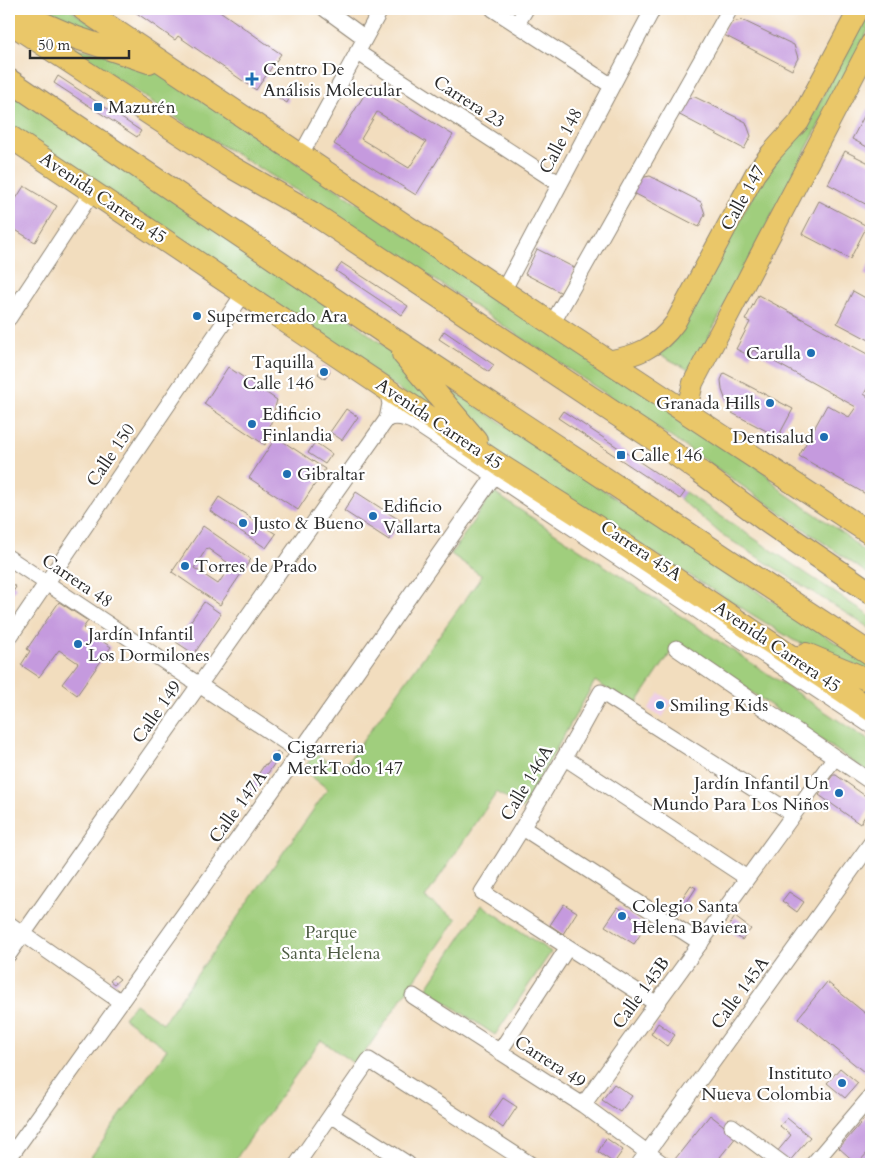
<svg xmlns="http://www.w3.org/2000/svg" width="880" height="1173" viewBox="0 0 880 1173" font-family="Cardo,serif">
	<rect width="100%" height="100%" fill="#fff"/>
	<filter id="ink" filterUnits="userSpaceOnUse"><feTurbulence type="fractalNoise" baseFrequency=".02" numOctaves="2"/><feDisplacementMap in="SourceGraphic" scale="10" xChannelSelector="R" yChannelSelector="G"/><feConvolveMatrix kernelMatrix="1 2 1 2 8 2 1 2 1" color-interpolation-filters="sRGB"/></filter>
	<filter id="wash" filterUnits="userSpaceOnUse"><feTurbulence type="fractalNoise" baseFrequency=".0096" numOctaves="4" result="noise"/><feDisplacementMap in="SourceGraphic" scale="20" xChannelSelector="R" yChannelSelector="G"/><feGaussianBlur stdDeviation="1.12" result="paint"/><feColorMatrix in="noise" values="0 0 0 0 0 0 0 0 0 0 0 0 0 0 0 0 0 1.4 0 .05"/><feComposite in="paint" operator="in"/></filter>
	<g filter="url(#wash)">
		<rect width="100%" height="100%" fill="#f2ddbe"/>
		<!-- built -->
		<path fill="#efd0e7" d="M659 693 672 702 662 718 648 709Z"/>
		<!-- green -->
		<path fill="#a0ce7d" stroke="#667c54" d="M28 9H69L133 52Z
			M869 9H871V25L691 371 659 354 671 345 685 322 759 184 815 111Z
			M68 46 124 59 160 73 761 469 783 492 843 533 871 558V576L711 464 405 260 322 206 186 124Z
			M9 90 351 320 397 356 461 431 9 127Z
			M432 377 871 666V672L793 640 500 457Z
			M493 492 871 742V774L678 642 634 707 595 681 522 809 497 792 425 898 457 919 356 1065 321 1040 232 1164H86L167 1049 124 1018 135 1004 163 1023 328 789 303 770 315 753 341 771 482 576 451 554Z
			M685 492 871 617V629L721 534 680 499Z
			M482 905 551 952 495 1035 426 989Z"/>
		<g id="blocks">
			<!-- building -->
			<path fill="#c59ade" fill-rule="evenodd" d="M131 9H217L281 54 256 90 178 36 175 40Z
				M742 20 794 45 798 58 792 70 722 34 727 23Z
				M58 76 141 131 137 137 54 83Z
				M371 84 453 135 416 195 334 144ZM377 112 426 142 409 168 361 139Z
				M280 93 289 99 287 103 277 97Z
				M695 97 746 122 751 136 744 149 674 112 679 100Z
				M871 103V149L852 139Z
				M845 151 871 164V207L828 184Z
				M650 176 701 202 705 214 699 227 630 191 635 179Z
				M24 186 57 206 35 242 9 226V210Z
				M819 201 867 226 850 259 802 234Z
				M537 249 575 268 562 293 525 274Z
				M871 260V278L864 274Z
				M342 263 408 306 402 315 336 271Z
				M853 291 871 301V341L837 323Z
				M758 295 871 356V382L864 394 871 399V497L799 456 827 405 849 417 856 407 753 350 750 356 736 349 750 322 745 320Z
				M444 331 494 365 489 372 439 339Z
				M323 366 330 371 325 379 318 374Z
				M228 367 277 400 265 445 204 404Z
				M724 373 793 409 778 437 732 413 736 406 726 401 722 390 721 380Z
				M346 409 358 417 342 440 330 432Z
				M563 411 685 492 680 499 558 418Z
				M276 437 325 469 298 510 249 478Z
				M315 442 332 454 325 464 308 453Z
				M356 492 401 521 389 540 344 511Z
				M219 497 276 534 266 548 210 511Z
				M203 526 251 559 220 605 172 572ZM207 548 231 565 218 584 194 568Z
				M9 582 16 587 9 598Z
				M59 602 88 621 83 628 111 647 77 695 62 684 78 663 59 650 39 677 21 665 30 651 27 649Z
				M204 602 221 614 194 654 176 642Z
				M277 751 281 754 251 798 245 794 265 764 267 765Z
				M833 775H836L871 800 869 810 860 824 819 795Z
				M691 885 696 888 678 916 673 912Z
				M789 892 804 902 797 912 782 901Z
				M564 904 577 912 563 934 550 925Z
				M618 907 646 926 634 944 605 926Z
				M735 917 751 929 742 940 727 929Z
				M115 975 120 979 114 984 110 981Z
				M827 982 871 1018V1063L864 1072 798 1018Z
				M658 1023 675 1035 667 1046 651 1034Z
				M840 1068 858 1083 845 1098 827 1083Z
				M614 1084 632 1096 620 1112 602 1100Z
				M503 1098 517 1107 503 1128 489 1118Z
				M710 1115 737 1136 720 1157 729 1164H682L675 1159Z
				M868 1115 871 1117V1149L857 1164 839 1148Z
				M787 1118 810 1137 788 1163 776 1153 791 1135 780 1126Z
				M606 1138 623 1150 614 1163 598 1152Z"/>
		</g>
	</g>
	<g filter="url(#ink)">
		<use href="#blocks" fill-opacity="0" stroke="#8e8474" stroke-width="1"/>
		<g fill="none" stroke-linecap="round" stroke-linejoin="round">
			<defs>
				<path id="minor" d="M325 9 365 38
					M493 9 612 86
					M517 24 526 9
					M357 52 560 184
					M301 155 381 9
					M503 291 653 9
					M9 318 93 191
					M552 324 730 9
					M387 419C397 415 406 418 415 423L871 726
					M9 558 300 752
					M9 638 244 293
					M676 648 871 782
					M565 758 747 878
					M523 828 701 943
					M9 924 121 1002
					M9 954 387 419 390 404 387 389
					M413 996 583 1105 663 1164
					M657 1004 482 892C524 827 564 760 601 692L793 814
					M500 1051 568 947
					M583 1105 835 757
					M331 1115 408 1164
					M732 1126 783 1164
					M9 1158 300 752 494 476
					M297 1164 369 1060 530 1164
					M639 1164 871 843
					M813 1164 871 1096"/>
				<path id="major" d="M607 361C636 356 657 348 675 323L755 174 771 153 799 122 859 9
					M686 413 693 383 871 43"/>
				<path id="highway" d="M10 9 77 38 149 62
					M83 9 552 324 871 534
					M9 22 228 165 314 214 646 434 699 471 769 523 871 593
					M9 80 380 330 871 654
					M9 136 503 467 602 530 871 710
					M403 354 476 440
					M806 654 871 681"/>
			</defs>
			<!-- minor casing -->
			<use href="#minor" stroke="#8e8474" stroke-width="17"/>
			<!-- major casing -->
			<use href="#major" stroke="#8e8474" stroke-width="22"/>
			<!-- highway casing -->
			<use href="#highway" stroke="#8e8474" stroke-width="24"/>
			<!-- minor -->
			<use href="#minor" stroke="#fff" stroke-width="15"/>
			<!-- major -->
			<use href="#major" stroke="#eac769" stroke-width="20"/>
			<!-- highway -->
			<use href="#highway" stroke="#eac769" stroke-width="22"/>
		</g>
	</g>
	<!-- markers -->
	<g fill="#1f6fb2" stroke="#fff" stroke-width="2">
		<path d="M249.5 71.5h5v5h5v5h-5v5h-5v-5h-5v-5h5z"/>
		<rect x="93" y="102" width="10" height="10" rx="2.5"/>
		<circle cx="197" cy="316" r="5"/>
		<circle cx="811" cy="353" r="5"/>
		<circle cx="324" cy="372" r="5"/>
		<circle cx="770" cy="403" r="5"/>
		<circle cx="252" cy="424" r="5"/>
		<circle cx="824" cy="437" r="5"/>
		<rect x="616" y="450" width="10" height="10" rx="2.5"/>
		<circle cx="287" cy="474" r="5"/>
		<circle cx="373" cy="516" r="5"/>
		<circle cx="243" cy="523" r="5"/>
		<circle cx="185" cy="566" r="5"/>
		<circle cx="78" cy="644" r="5"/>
		<circle cx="660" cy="705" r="5"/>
		<circle cx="277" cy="757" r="5"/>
		<circle cx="839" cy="793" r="5"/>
		<circle cx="622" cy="916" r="5"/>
		<circle cx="842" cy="1083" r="5"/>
	</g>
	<g text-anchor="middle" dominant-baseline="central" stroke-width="4.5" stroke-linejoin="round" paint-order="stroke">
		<!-- poi labels -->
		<g font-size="18" fill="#2b2b2b" stroke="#fff" text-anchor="start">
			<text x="263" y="69">Centro De<tspan x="263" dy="21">Análisis Molecular</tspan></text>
			<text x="108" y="107">Mazurén</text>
			<text x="207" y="316">Supermercado Ara</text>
			<text x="801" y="353" text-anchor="end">Carulla</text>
			<text x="314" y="362" text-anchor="end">Taquilla<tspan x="314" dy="21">Calle 146</tspan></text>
			<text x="760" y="403" text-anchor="end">Granada Hills</text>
			<text x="262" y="414">Edificio<tspan x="262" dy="21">Finlandia</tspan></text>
			<text x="814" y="437" text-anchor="end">Dentisalud</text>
			<text x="631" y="455">Calle 146</text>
			<text x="297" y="474">Gibraltar</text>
			<text x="383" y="506">Edificio<tspan x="383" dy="21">Vallarta</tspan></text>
			<text x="253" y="523">Justo &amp; Bueno</text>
			<text x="195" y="566">Torres de Prado</text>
			<text x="88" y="634">Jardín Infantil<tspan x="88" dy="21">Los Dormilones</tspan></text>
			<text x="670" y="705">Smiling Kids</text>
			<text x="287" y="747">Cigarreria<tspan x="287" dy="21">MerkTodo 147</tspan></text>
			<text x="829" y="783" text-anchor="end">Jardín Infantil Un<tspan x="829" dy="21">Mundo Para Los Niños</tspan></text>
			<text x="632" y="906">Colegio Santa<tspan x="632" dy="21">Helena Baviera</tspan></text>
			<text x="832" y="1073" text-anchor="end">Instituto<tspan x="832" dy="21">Nueva Colombia</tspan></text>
		</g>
		<!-- street labels -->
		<g font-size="18" fill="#2b2b2b" stroke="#fff">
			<text transform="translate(469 102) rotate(33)">Carrera 23</text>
			<text transform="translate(561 141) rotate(-62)">Calle 148</text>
			<text transform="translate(103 198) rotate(34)">Avenida Carrera 45</text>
			<text transform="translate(743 198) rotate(-61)">Calle 147</text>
			<text transform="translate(439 424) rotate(34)">Avenida Carrera 45</text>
			<text transform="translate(111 455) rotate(-56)">Calle 150</text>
			<text transform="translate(641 551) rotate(34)">Carrera 45A</text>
			<text transform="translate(77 581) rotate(34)">Carrera 48</text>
			<text transform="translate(777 647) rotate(34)">Avenida Carrera 45</text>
			<text transform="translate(157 712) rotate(-55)">Calle 149</text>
			<text transform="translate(527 783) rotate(-59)">Calle 146A</text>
			<text transform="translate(238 807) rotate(-54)">Calle 147A</text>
			<text transform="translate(641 993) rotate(-54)">Calle 145B</text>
			<text transform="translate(740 993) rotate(-54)">Calle 145A</text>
			<text transform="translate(550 1062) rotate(33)">Carrera 49</text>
		</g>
		<!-- park labels -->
		<g font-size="18" fill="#4e5c44" stroke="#fff">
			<text x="331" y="932">Parque<tspan x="331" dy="21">Santa Helena</tspan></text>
		</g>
	</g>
	<!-- margin -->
	<rect width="880" height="1173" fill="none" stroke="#fff" stroke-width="30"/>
	<!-- scale -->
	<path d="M30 50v8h99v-8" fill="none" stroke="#2b2b2b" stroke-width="2.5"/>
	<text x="38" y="50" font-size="15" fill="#2b2b2b" stroke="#ffffff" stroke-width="4" paint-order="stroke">50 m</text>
</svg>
